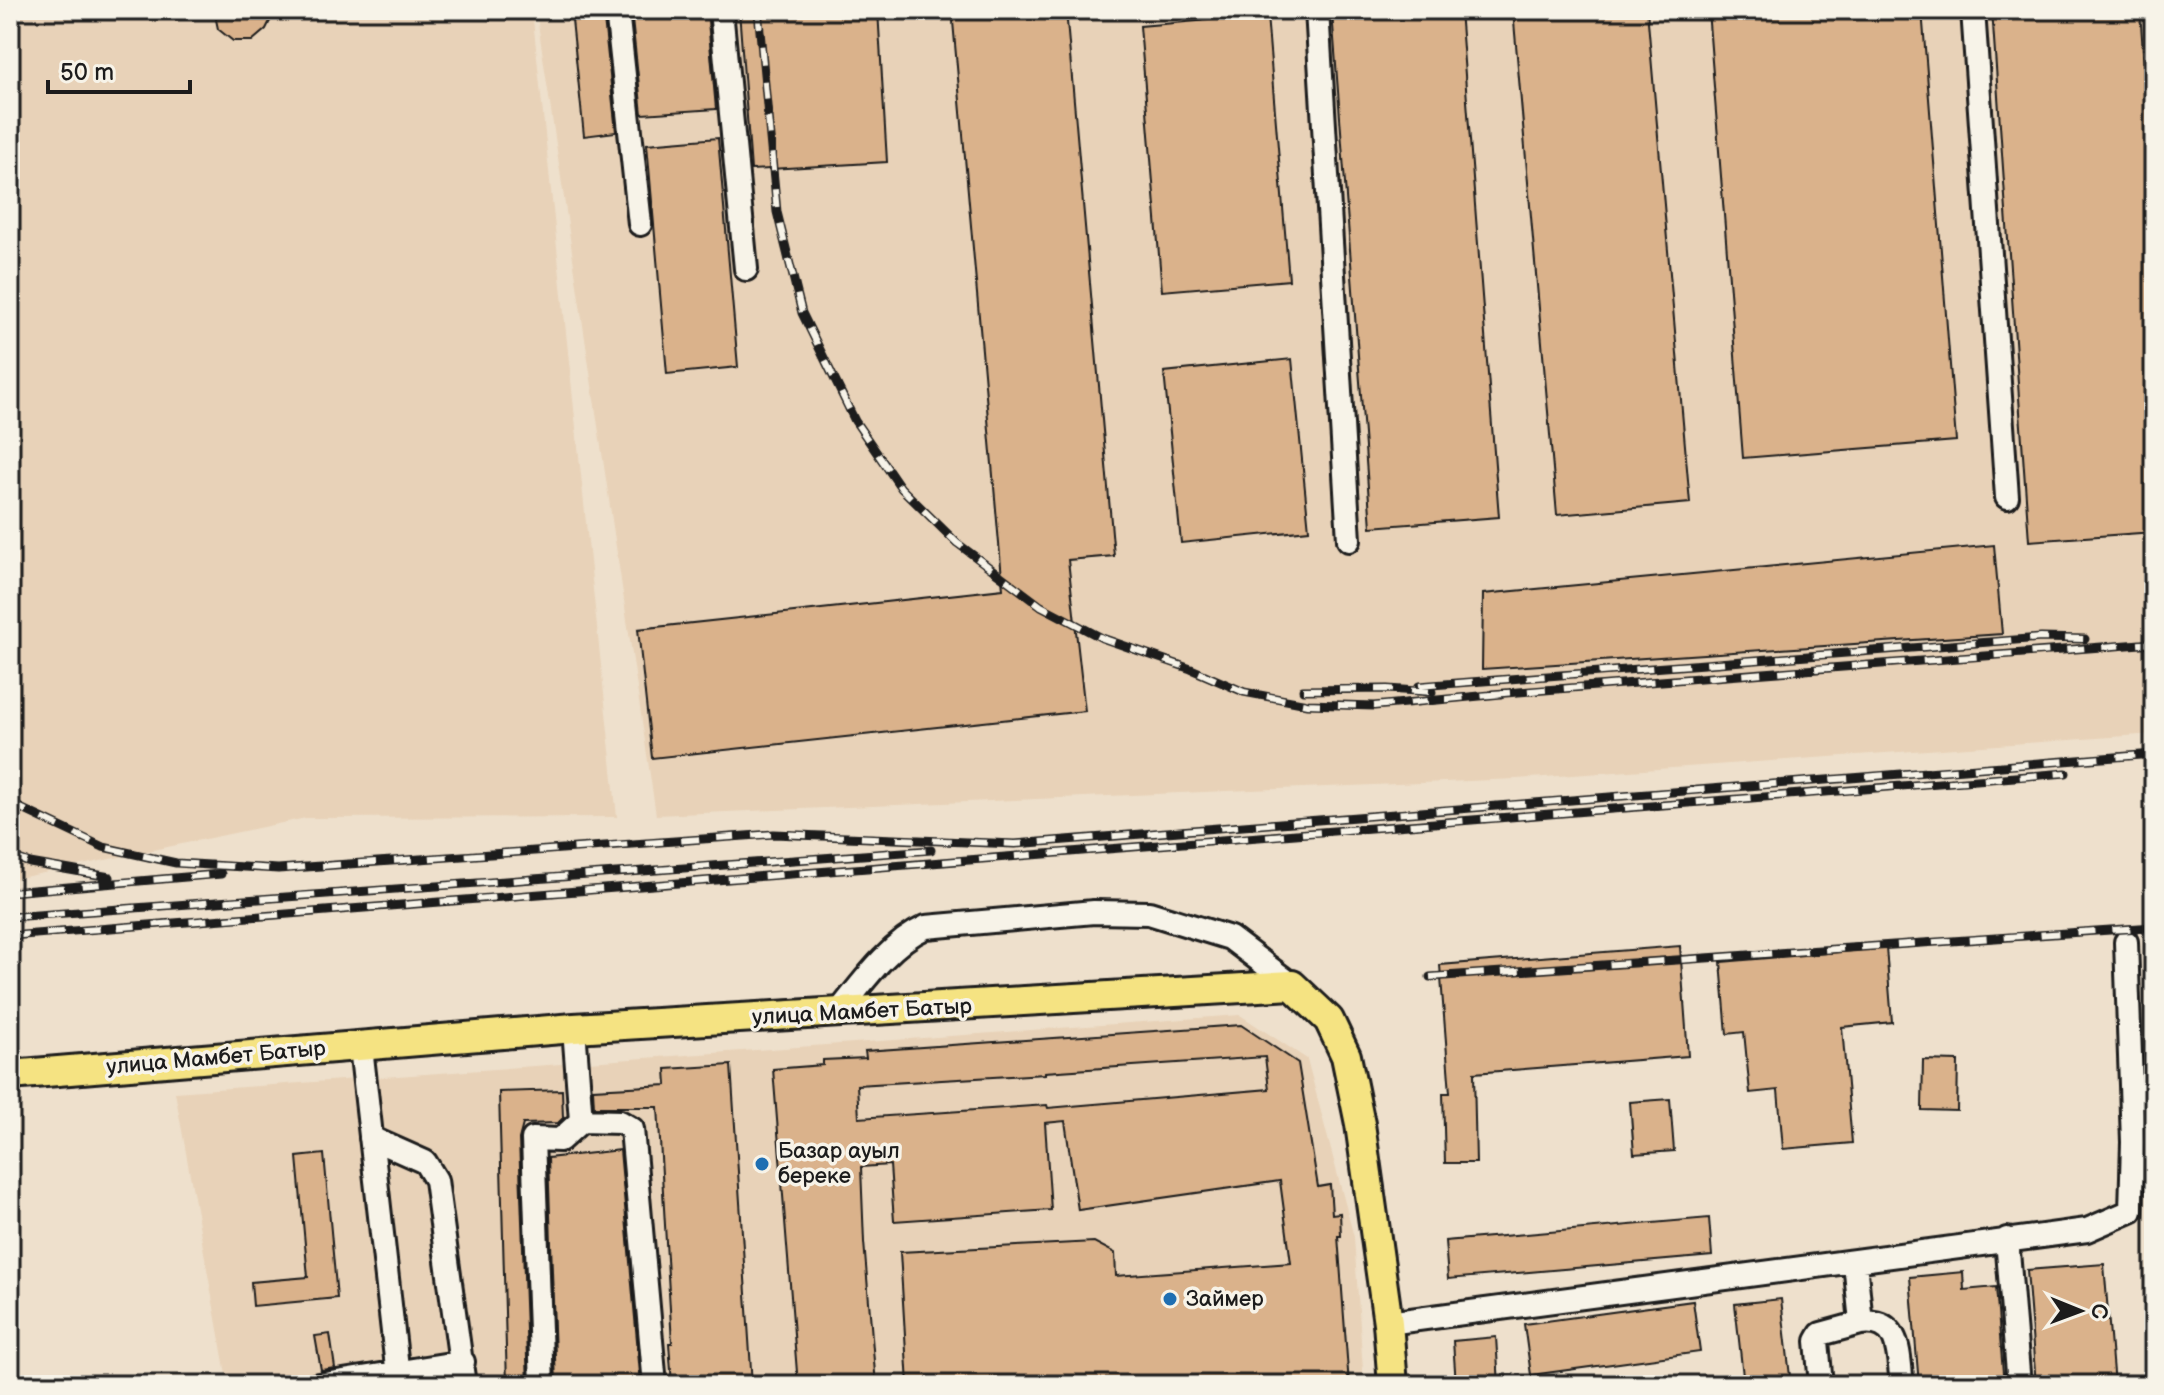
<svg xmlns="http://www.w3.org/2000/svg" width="2164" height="1395" viewBox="0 0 2164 1395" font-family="'Balsamiq Sans',sans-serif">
	<rect width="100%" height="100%" fill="#eee0cc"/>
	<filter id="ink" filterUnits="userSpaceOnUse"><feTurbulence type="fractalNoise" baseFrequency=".0125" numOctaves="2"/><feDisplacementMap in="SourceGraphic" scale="16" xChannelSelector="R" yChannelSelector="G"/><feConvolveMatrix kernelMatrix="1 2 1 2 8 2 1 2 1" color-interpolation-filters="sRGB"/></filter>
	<g filter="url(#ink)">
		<!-- built -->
		<path fill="#e8d2b8" d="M10 10H532L617 817 306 818 10 880Z
			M536 10H2154V734L1516 779 656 815Z
			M1240 1015 1307 1059 1354 1237 1364 1385H228L175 1092Z"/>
		<!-- building -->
		<path fill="#dab28b" stroke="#1c1c1c" stroke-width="2" fill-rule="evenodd" d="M214 10H270V21L266 29 252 41H233L218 29Z
			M571 10H603L616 132 584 136Z
			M631 10H707L716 109 642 114Z
			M739 10H878L887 162 751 170Z
			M952 10H1066L1114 556 1068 560 1085 711 652 758 638 629 1003 589Z
			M1361 10H1460L1499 517 1371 527 1332 12Z
			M1513 10H1647L1690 503 1557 515Z
			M1708 10H1922L1956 441 1743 458Z
			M1992 10H2140L2154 204V532L2029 541Z
			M1267 15 1289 280 1162 291 1140 26Z
			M718 138 738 367 667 374 647 144Z
			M1292 359 1309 530 1181 543 1164 372Z
			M1994 545 2002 634 1482 669 1483 594Z
			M1680 946 1688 1056 1474 1073 1476 1163H1445L1443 1093H1450L1440 965Z
			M1886 948 1892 1022 1842 1027 1852 1143 1783 1149 1778 1090 1750 1093 1744 1032 1727 1034 1721 962Z
			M1241 1025 1298 1063 1318 1187 1330 1185 1332 1214 1340 1213 1341 1236H1338L1349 1385H908L900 1252 1094 1242 1115 1253 1116 1276 1291 1263 1280 1181 1078 1210 1065 1121 1045 1123 1051 1210 894 1221 890 1165 861 1167 864 1242 876 1385H798L773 1069 823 1065V1060L866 1058 865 1051ZM1265 1057 1269 1089 1048 1108 1047 1105 859 1118 857 1085 1045 1074V1072Z
			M1923 1060 1958 1061 1957 1111 1922 1110Z
			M731 1065 752 1385H672L669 1343H672L658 1107H594L593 1089 667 1085 666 1069Z
			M562 1090 563 1118 558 1123 523 1124 519 1139 528 1385H507L499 1092Z
			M1670 1099 1674 1151 1634 1154 1630 1102Z
			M620 1150 641 1385H556L548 1158Z
			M324 1154 337 1298 253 1306 251 1282 308 1277 297 1157Z
			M1709 1218 1712 1256 1448 1279 1445 1241Z
			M2104 1264 2114 1385H2036L2027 1270Z
			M1963 1272 1964 1290 1996 1287 2004 1385H1919L1910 1277Z
			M1781 1299 1791 1385H1744L1735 1304Z
			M1693 1301 1700 1352 1531 1375 1524 1324Z
			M330 1334 335 1368 321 1370 315 1336Z
			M1496 1337 1499 1385H1456L1453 1341Z"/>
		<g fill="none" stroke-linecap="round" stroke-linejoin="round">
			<defs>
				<path id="minor" d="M617 10 640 224
					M721 10 746 269
					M1317 10 1349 540
					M1973 10 2007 497
					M838 1013C862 983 890 943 926 927L1094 912 1149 913 1230 938 1292 985
					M574 1028 581 1121
					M361 1047 399 1385
					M371 1138 425 1162 436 1180 464 1385
					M2007 1239 2019 1385
					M1855 1262 1861 1323C1902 1318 1898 1356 1902 1385
					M1388 1323 2087 1230 2131 1211 2133 1142 2126 942
					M318 1385 463 1362
					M542 1385 533 1139 560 1140 581 1121 620 1122 632 1129 655 1385
					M1821 1385 1817 1341 1821 1334 1861 1323"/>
				<path id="major" d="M10 1075 574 1028 1292 985 1329 1020 1346 1056 1360 1124 1388 1323 1393 1385"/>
			</defs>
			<!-- minor casing -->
			<use href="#minor" stroke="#1c1c1c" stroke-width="28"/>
			<!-- major casing -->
			<use href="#major" stroke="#1c1c1c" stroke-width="34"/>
			<!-- minor -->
			<use href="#minor" stroke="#f7f3e8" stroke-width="22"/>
			<!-- major -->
			<use href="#major" stroke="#f5e382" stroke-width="28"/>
			<defs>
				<path id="rail" d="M758 10 777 212 802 313 855 421 901 488 957 543 1041 606 1102 638 1191 669 1244 692 1307 704 1374 706 1501 694
					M1419 686 2041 638 2085 639
					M1303 690 1387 689 1432 692
					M1492 694 2154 643
					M10 803 103 847 176 863 278 869 774 834 1015 844 2154 754
					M10 856 30 863 110 877
					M10 892 221 874
					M10 917 931 850
					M10 936 2066 773
					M1430 977 2154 927"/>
			</defs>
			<!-- rail casing -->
			<use href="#rail" stroke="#1c1c1c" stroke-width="9"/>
			<!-- rail -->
			<use href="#rail" stroke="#f7f3e8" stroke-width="6" stroke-dasharray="18" stroke-linecap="butt"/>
		</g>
	</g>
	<!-- markers -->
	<g fill="#1f6fb2" stroke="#f7f3e8" stroke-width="3">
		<circle cx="762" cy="1164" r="8"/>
		<circle cx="1170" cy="1299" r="8"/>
	</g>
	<g text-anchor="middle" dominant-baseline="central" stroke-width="7" stroke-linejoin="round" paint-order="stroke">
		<!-- street labels -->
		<g font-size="22" fill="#1c1c1c" stroke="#f7f3e8">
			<text transform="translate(862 1012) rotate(-3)">улица Мамбет Батыр</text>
			<text transform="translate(216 1058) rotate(-5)">улица Мамбет Батыр</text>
		</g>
		<!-- poi labels -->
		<g font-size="22" fill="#1c1c1c" stroke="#f7f3e8" text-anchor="start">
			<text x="778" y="1151">Базар ауыл<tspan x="778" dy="25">береке</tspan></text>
			<text x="1186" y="1299">Займер</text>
		</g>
	</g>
	<!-- margin -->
	<rect width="2164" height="1395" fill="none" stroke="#f7f3e8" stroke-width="40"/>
	<rect x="20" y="20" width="2124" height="1355" fill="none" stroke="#1c1c1c" stroke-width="3" filter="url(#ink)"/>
	<!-- north arrow -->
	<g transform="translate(2080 1311) rotate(91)" stroke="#f7f3e8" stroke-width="6" paint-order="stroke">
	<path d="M0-6L14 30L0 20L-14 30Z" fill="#1c1c1c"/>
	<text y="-12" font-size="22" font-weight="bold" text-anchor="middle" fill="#1c1c1c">С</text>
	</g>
	<!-- scale -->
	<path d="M48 80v12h142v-12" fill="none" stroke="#1c1c1c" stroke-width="4"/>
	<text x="60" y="80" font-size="24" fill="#1c1c1c" stroke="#f7f3e8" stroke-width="6" paint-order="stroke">50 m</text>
</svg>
